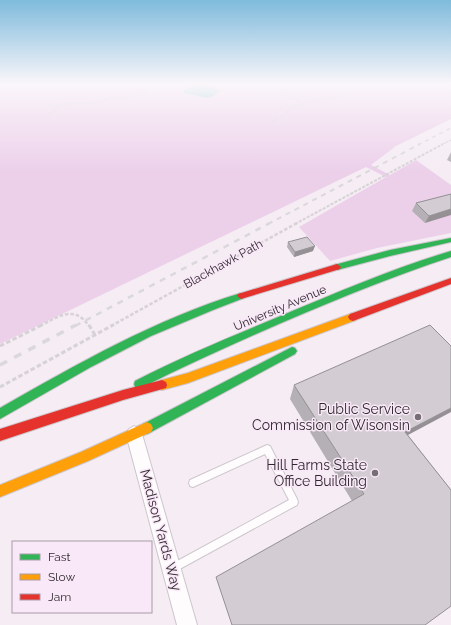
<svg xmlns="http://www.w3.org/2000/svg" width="451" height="625" viewBox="0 0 451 625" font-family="Raleway,sans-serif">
	<rect width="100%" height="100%" fill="#f5ecf4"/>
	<!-- green -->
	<path fill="#ecd0ea" d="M0 84H451V119L396 146 371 165 390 175 416 160 451 185V233L377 248 330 261 299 227 386 177 366 167 0 344Z"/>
	<!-- water -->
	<path fill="#83c6c9" d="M196 84H205L220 91 213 96 207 98 184 93V90Z"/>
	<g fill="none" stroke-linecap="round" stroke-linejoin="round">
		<defs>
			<path id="lane" d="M267 445 270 446 297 499 298 502 297 505 176 571 173 573 170 571 168 568 170 565 289 500 265 454 193 487 190 486 189 483 190 480Z"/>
			<path id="street" d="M134 426 139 429 142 434 197 625H177L126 434 129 429Z"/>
			<path id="fast" d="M451 238V242L390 256 337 270 333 267 334 265 390 250Z
				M451 251V257C384 279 320 306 256 334 218 351 180 368 143 387L139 389 135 387 134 384 135 381C183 356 233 336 283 315 338 292 394 268 451 251Z
				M241 293 245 296 244 298 213 310 151 336 91 367 0 419V408C77 364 156 319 241 293Z
				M292 347 295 348 297 351 295 354 151 432 147 434 143 432 141 428 143 424Z"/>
			<path id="slow" d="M353 313 356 314 358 317 356 320 188 383 162 390 158 388 157 385 158 382 162 380 188 373Z
				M147 422 151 424 153 428 151 432 88 461 0 497V485L81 452Z"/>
			<path id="jam" d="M337 264 341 267 340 269 241 299 237 296 238 294Z
				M451 278V284L353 321 350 320 348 317 350 314Z
				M162 380 166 382 167 385 166 388 123 400 0 441V429L123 390Z"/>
		</defs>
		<!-- lane casing -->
		<use href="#lane" stroke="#cdc6cc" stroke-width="2"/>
		<!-- street casing -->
		<use href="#street" stroke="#cdc6cc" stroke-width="2"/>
		<!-- fast casing -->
		<use href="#fast" stroke="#cdc6cc" stroke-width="2"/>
		<!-- slow casing -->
		<use href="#slow" stroke="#cdc6cc" stroke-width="2"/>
		<!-- jam casing -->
		<use href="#jam" stroke="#cdc6cc" stroke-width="2"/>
		<!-- path-far3 -->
		<path stroke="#d6d2d5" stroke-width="1.5" stroke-dasharray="2 1" stroke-linecap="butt" d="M252 84 271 90 280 91 302 103
			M288 94 307 85 319 84
			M50 116 49 114 57 109 54 106 58 104 96 103 111 98 146 95 155 85 160 84
			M272 121 285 115 289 109 302 103 339 96
			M441 145 451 140"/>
		<!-- path-far2 -->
		<path stroke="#d6d2d5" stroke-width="2" stroke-dasharray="3 1.5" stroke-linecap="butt" d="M295 224 443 144"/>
		<!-- path-far1 -->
		<path stroke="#d6d2d5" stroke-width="2.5" stroke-dasharray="3.5 2" stroke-linecap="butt" d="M40 326C58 317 74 304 89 326
			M111 326 297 223"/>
		<!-- path -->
		<path stroke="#d6d2d5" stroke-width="3" stroke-dasharray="4.5 2.5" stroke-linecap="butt" d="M89 325 95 335
			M0 346 42 325
			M0 387 113 325"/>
		<!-- lane -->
		<use href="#lane" fill="#fefcfd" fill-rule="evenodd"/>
		<!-- street -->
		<use href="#street" fill="#fefcfd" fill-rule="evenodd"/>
		<!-- fast -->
		<use href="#fast" fill="#30b455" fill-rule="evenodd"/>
		<!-- slow -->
		<use href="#slow" fill="#ff9f0a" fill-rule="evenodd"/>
		<!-- jam -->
		<use href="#jam" fill="#e5322d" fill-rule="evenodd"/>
		<!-- rail-far3 -->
		<path stroke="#dad8da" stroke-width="1.5" stroke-dasharray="4 4" stroke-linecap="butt" d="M418 145 451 128"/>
		<!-- rail-far2 -->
		<path stroke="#dad8da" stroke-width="2" stroke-dasharray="5 5" stroke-linecap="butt" d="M268 224 420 144"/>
		<!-- rail-far1 -->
		<path stroke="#dad8da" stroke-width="2.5" stroke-dasharray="6 6" stroke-linecap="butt" d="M75 326 270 223"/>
		<!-- rail -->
		<path stroke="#dad8da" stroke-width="3.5" stroke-dasharray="8 8" stroke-linecap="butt" d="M0 365 76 325"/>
	</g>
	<!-- wall -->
	<path fill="#b5b0b5" d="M451 152V162L447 160Z
		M451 194 425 223 412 211 416 203Z
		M288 242 313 251 294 257 287 247Z
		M294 385 408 435 451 490 352 501 290 399Z"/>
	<!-- shaded-wall -->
	<path fill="#949094" d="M451 209V215L425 223 429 216Z
		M315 246 313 251 294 257 295 252Z
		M451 408V412L393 443 405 432Z"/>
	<!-- building -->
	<path fill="#d3cdd3" stroke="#949094" d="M451 194V209L429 216 416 203Z
		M307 237 315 246 295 252 288 242Z
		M430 325 451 346V408L405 432 451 490V606L425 625H232L216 577 364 494 294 385Z"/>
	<!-- sky -->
	<linearGradient id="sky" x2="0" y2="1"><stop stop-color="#7fbbdc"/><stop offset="0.49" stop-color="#faf6fa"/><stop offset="1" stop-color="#faf6fa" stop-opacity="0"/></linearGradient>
	<rect width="451" height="171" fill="url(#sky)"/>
	<!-- markers -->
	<g fill="#756e74" stroke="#f9e8f7" stroke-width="1.5">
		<circle cx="418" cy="417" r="4"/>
		<circle cx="375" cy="473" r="4"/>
	</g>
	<g text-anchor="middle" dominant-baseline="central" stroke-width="3" stroke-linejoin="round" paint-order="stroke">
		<!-- street labels -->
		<g font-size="12" fill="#302a2f" stroke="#f9e8f7">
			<text transform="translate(223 264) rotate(-29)">Blackhawk Path</text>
			<text transform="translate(280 308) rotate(-23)">University Avenue</text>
		</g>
		<!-- near-poi labels -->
		<g font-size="14" fill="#302a2f" stroke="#f9e8f7" text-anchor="end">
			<text x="410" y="409">Public Service<tspan x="410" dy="16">Commission of Wisonsin</tspan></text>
			<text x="367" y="465">Hill Farms State<tspan x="367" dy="16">Office Building</tspan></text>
		</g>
		<!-- near-street labels -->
		<g font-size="14" fill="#302a2f" stroke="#f9e8f7">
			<text transform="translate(161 530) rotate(75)">Madison Yards Way</text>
		</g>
	</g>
	<!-- legend -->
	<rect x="12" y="541" width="140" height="72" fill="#f9e8f7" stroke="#a99ca7"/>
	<rect x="20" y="554" width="20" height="6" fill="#30b455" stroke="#a99ca7"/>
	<text x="48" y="561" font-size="12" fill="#302a2f">Fast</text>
	<rect x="20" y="574" width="20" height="6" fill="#ff9f0a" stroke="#a99ca7"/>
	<text x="48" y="581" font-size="12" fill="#302a2f">Slow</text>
	<rect x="20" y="594" width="20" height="6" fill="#e5322d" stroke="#a99ca7"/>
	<text x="48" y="601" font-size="12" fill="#302a2f">Jam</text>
</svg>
